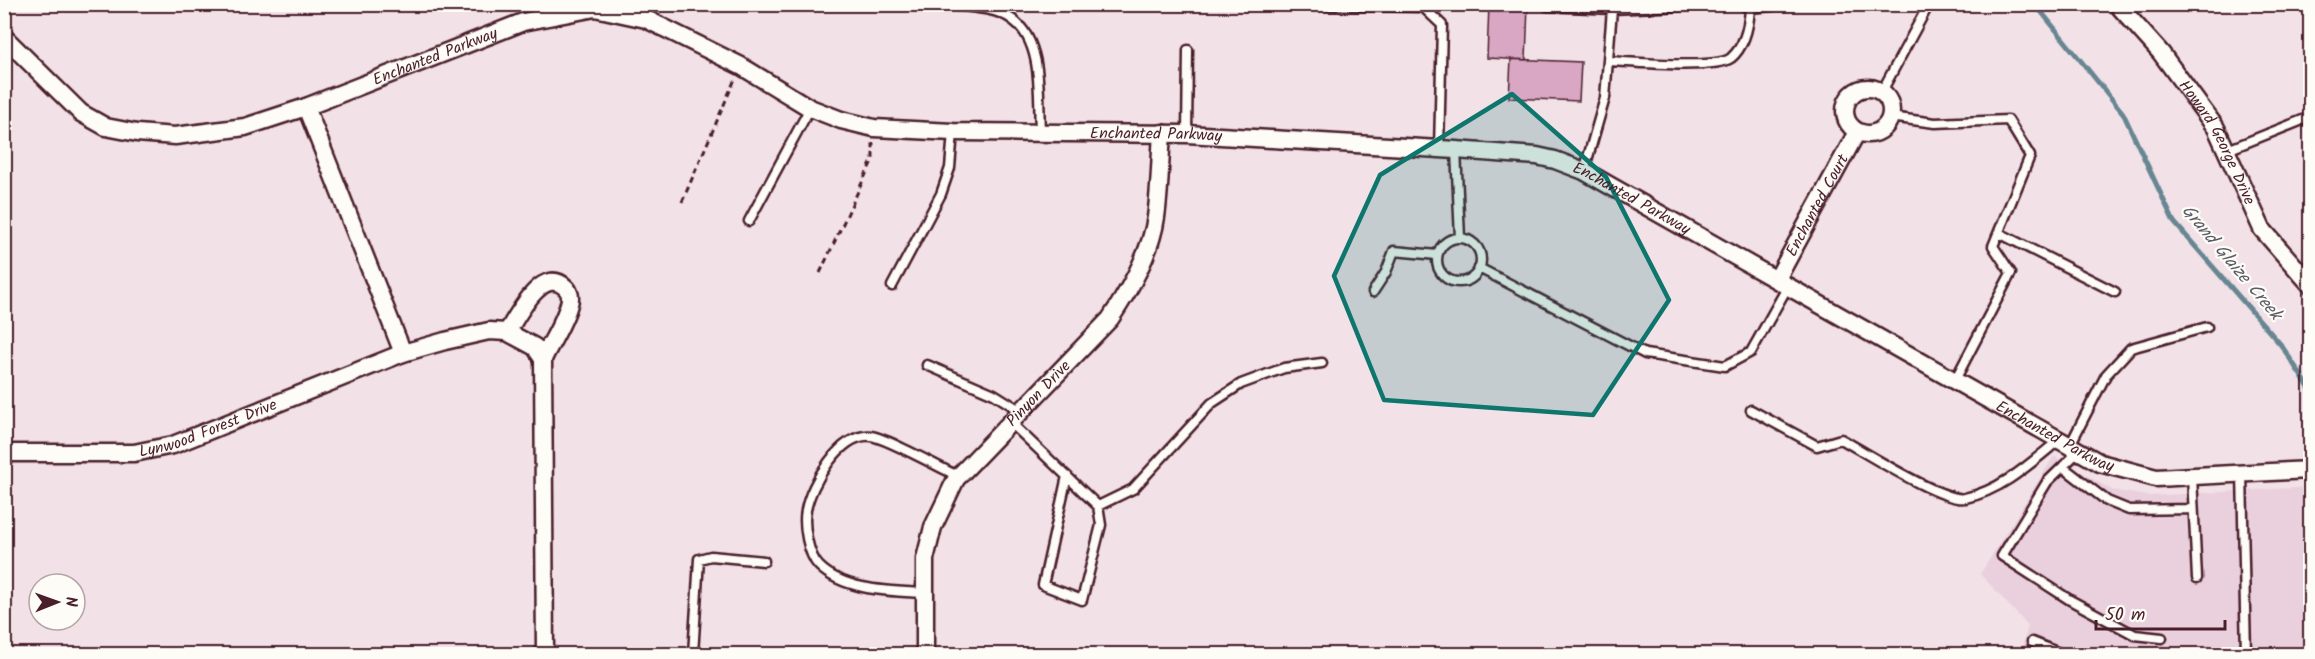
<svg xmlns="http://www.w3.org/2000/svg" width="2315" height="659" viewBox="0 0 2315 659" font-family="Kalam,sans-serif">
	<rect width="100%" height="100%" fill="#f2e2e8"/>
	<filter id="ink" filterUnits="userSpaceOnUse"><feTurbulence type="fractalNoise" baseFrequency=".0167" numOctaves="2"/><feDisplacementMap in="SourceGraphic" scale="12" xChannelSelector="R" yChannelSelector="G"/><feConvolveMatrix kernelMatrix="1 2 1 2 8 2 1 2 1" color-interpolation-filters="sRGB"/></filter>
	<g filter="url(#ink)">
		<!-- built -->
		<path fill="#ead0dd" d="M2054 456 2112 490 2148 496 2310 487V654H2020L2028 626 1980 574Z"/>
		<g fill="none" stroke-linecap="round" stroke-linejoin="round">
			<!-- stream -->
			<path stroke="#678692" stroke-width="5" d="M2035 4 2123 113 2174 222 2281 345 2310 389"/>
		</g>
		<!-- building -->
		<path fill="#d9a7c4" stroke="#4a1f2b" stroke-width="1.5" d="M1489 4H1528L1526 60 1487 58Z
			M1511 59 1581 62 1579 101 1509 98Z"/>
		<g fill="none" stroke-linecap="round" stroke-linejoin="round">
			<defs>
				<path id="lane" d="M940 4C962 7 995 6 1013 20 1044 43 1038 97 1040 131
					M1255 4 1423 7 1442 25 1439 149
					M1547 6 1612 9
					M1750 8 1792 4
					M1608 61C1630 62 1716 70 1731 58 1745 46 1749 25 1750 8L1739 4
					M1881 93 1929 4
					M1890 117 1935 123 2008 120 2030 156 1993 246 2011 273 1955 380
					M1187 134 1188 50
					M1456 150 1460 238
					M2225 151 2310 117
					M1584 171 1605 98 1612 9 1729 4
					M749 221 810 108
					M1999 233 2115 292
					M1437 260a22 22 0 1 1 44 0a22 22 0 1 1-44 0Z
					M1479 268 1645 354 1725 366 1751 352 1788 286
					M892 286 941 194 950 168 953 132
					M1373 292 1386 272 1394 251 1437 255
					M927 365 994 394 1021 411
					M1751 410 1817 446 1841 439C1863 451 1944 503 1965 498 2001 491 2032 462 2059 440
					M1010 422 1098 506 1101 525 1082 600 1043 585 1067 476
					M2070 445 2106 375 2131 348 2207 327
					M2079 451 2047 482 2002 556 2070 600 2135 635 2162 638
					M2063 467 2107 501 2129 510 2192 509
					M2242 473 2246 654
					M2192 476 2197 578
					M1098 506 1133 489 1212 403 1241 384 1284 368 1322 363
					M924 593C891 591 844 591 819 566 808 555 803 525 806 510 811 484 840 433 871 436 887 438 940 468 958 476
					M2032 642 2062 654
					M693 654 699 559 711 556 764 561"/>
				<g id="street">
					<path id="s1" d="M2117 4 2161 53 2216 128 2262 229 2310 284"/>
					<path id="s2" d="M4 37 81 113 106 127 137 133 175 136 245 127 306 107 523 22 595 8 646 19 741 66 810 108 841 120 874 128 953 132 1187 134 1456 150 1537 156 1555 160 1584 171 2100 463 2156 478 2310 470"/>
					<circle cx="1868" cy="111" r="23"/>
					<path d="M306 107 403 353"/>
					<path id="s3" d="M1777 279 1857 132"/>
					<path d="M507 332C517 317 542 265 565 287 570 291 571 298 569 304 564 323 551 342 543 359"/>
					<path id="s4" d="M4 453H134L173 445 403 353 445 341 489 331 507 332 535 347 543 359 545 654"/>
					<path id="s5" d="M925 654V559L933 527 956 479 1110 319C1130 289 1151 253 1156 217 1160 189 1160 161 1162 133"/>
				</g>
			</defs>
			<!-- lane casing -->
			<use href="#lane" stroke="#4a1f2b" stroke-width="13"/>
			<!-- street casing -->
			<use href="#street" stroke="#4a1f2b" stroke-width="21"/>
			<!-- path -->
			<path stroke="#4a1f2b" stroke-width="3" stroke-dasharray="6 4.5" stroke-linecap="butt" d="M682 202 735 79
				M820 273 873 159V143"/>
			<!-- lane -->
			<use href="#lane" stroke="#fdfcf7" stroke-width="8"/>
			<!-- street -->
			<use href="#street" stroke="#fdfcf7" stroke-width="16"/>
		</g>
	</g>
	<!-- marked area -->
	<path fill="#0f766e" fill-opacity="0.2" stroke="#0f766e" stroke-width="4.5" stroke-linejoin="round" d="M1512 94 1606 177 1669 300 1593 415 1384 400 1334 276 1380 175Z"/>
	<g text-anchor="middle" dominant-baseline="central" stroke-width="4.5" stroke-linejoin="round" paint-order="stroke">
		<!-- street labels -->
		<g font-size="16" fill="#4a1f2b" stroke="#fdfcf7">
			<text stroke="none"><textPath href="#s2" startOffset="480">Enchanted Parkway</textPath></text>
			<text stroke="none"><textPath href="#s2" startOffset="1236">Enchanted Parkway</textPath></text>
			<text stroke="none"><textPath href="#s1" startOffset="172">Howard George Drive</textPath></text>
			<text stroke="none"><textPath href="#s2" startOffset="1722">Enchanted Parkway</textPath></text>
			<text stroke="none"><textPath href="#s3" startOffset="84">Enchanted Court</textPath></text>
			<text stroke="none"><textPath href="#s5" startOffset="300">Pinyon Drive</textPath></text>
			<text stroke="none"><textPath href="#s4" startOffset="208">Lynwood Forest Drive</textPath></text>
			<text stroke="none"><textPath href="#s2" startOffset="2208">Enchanted Parkway</textPath></text>
		</g>
		<!-- water labels -->
		<g font-size="18" font-style="italic" fill="#5b5b67" stroke="#fdfcf7">
			<text transform="translate(2231 263) rotate(50)">Grand Glaize Creek</text>
		</g>
	</g>
	<!-- margin -->
	<rect width="2315" height="659" fill="none" stroke="#fdfcf7" stroke-width="24"/>
	<rect x="12" y="12" width="2291" height="635" fill="none" stroke="#4a1f2b" stroke-width="2" filter="url(#ink)"/>
	<!-- north arrow -->
	<g transform="translate(57 602) rotate(89)"><circle r="28" fill="#fdfcf7" stroke="#b5a4a5" stroke-width="1.5"/>
	<path d="M0-4.5L10 22L0 15L-10 22Z" fill="#4a1f2b"/>
	<text y="-9" font-size="16" font-weight="bold" text-anchor="middle" fill="#4a1f2b">N</text>
	</g>
	<!-- scale -->
	<path d="M2096 620v9h129v-9" fill="none" stroke="#4a1f2b" stroke-width="3"/>
	<text x="2105" y="620" font-size="18" fill="#4a1f2b" stroke="#fdfcf7" stroke-width="4.5" paint-order="stroke">50 m</text>
</svg>
